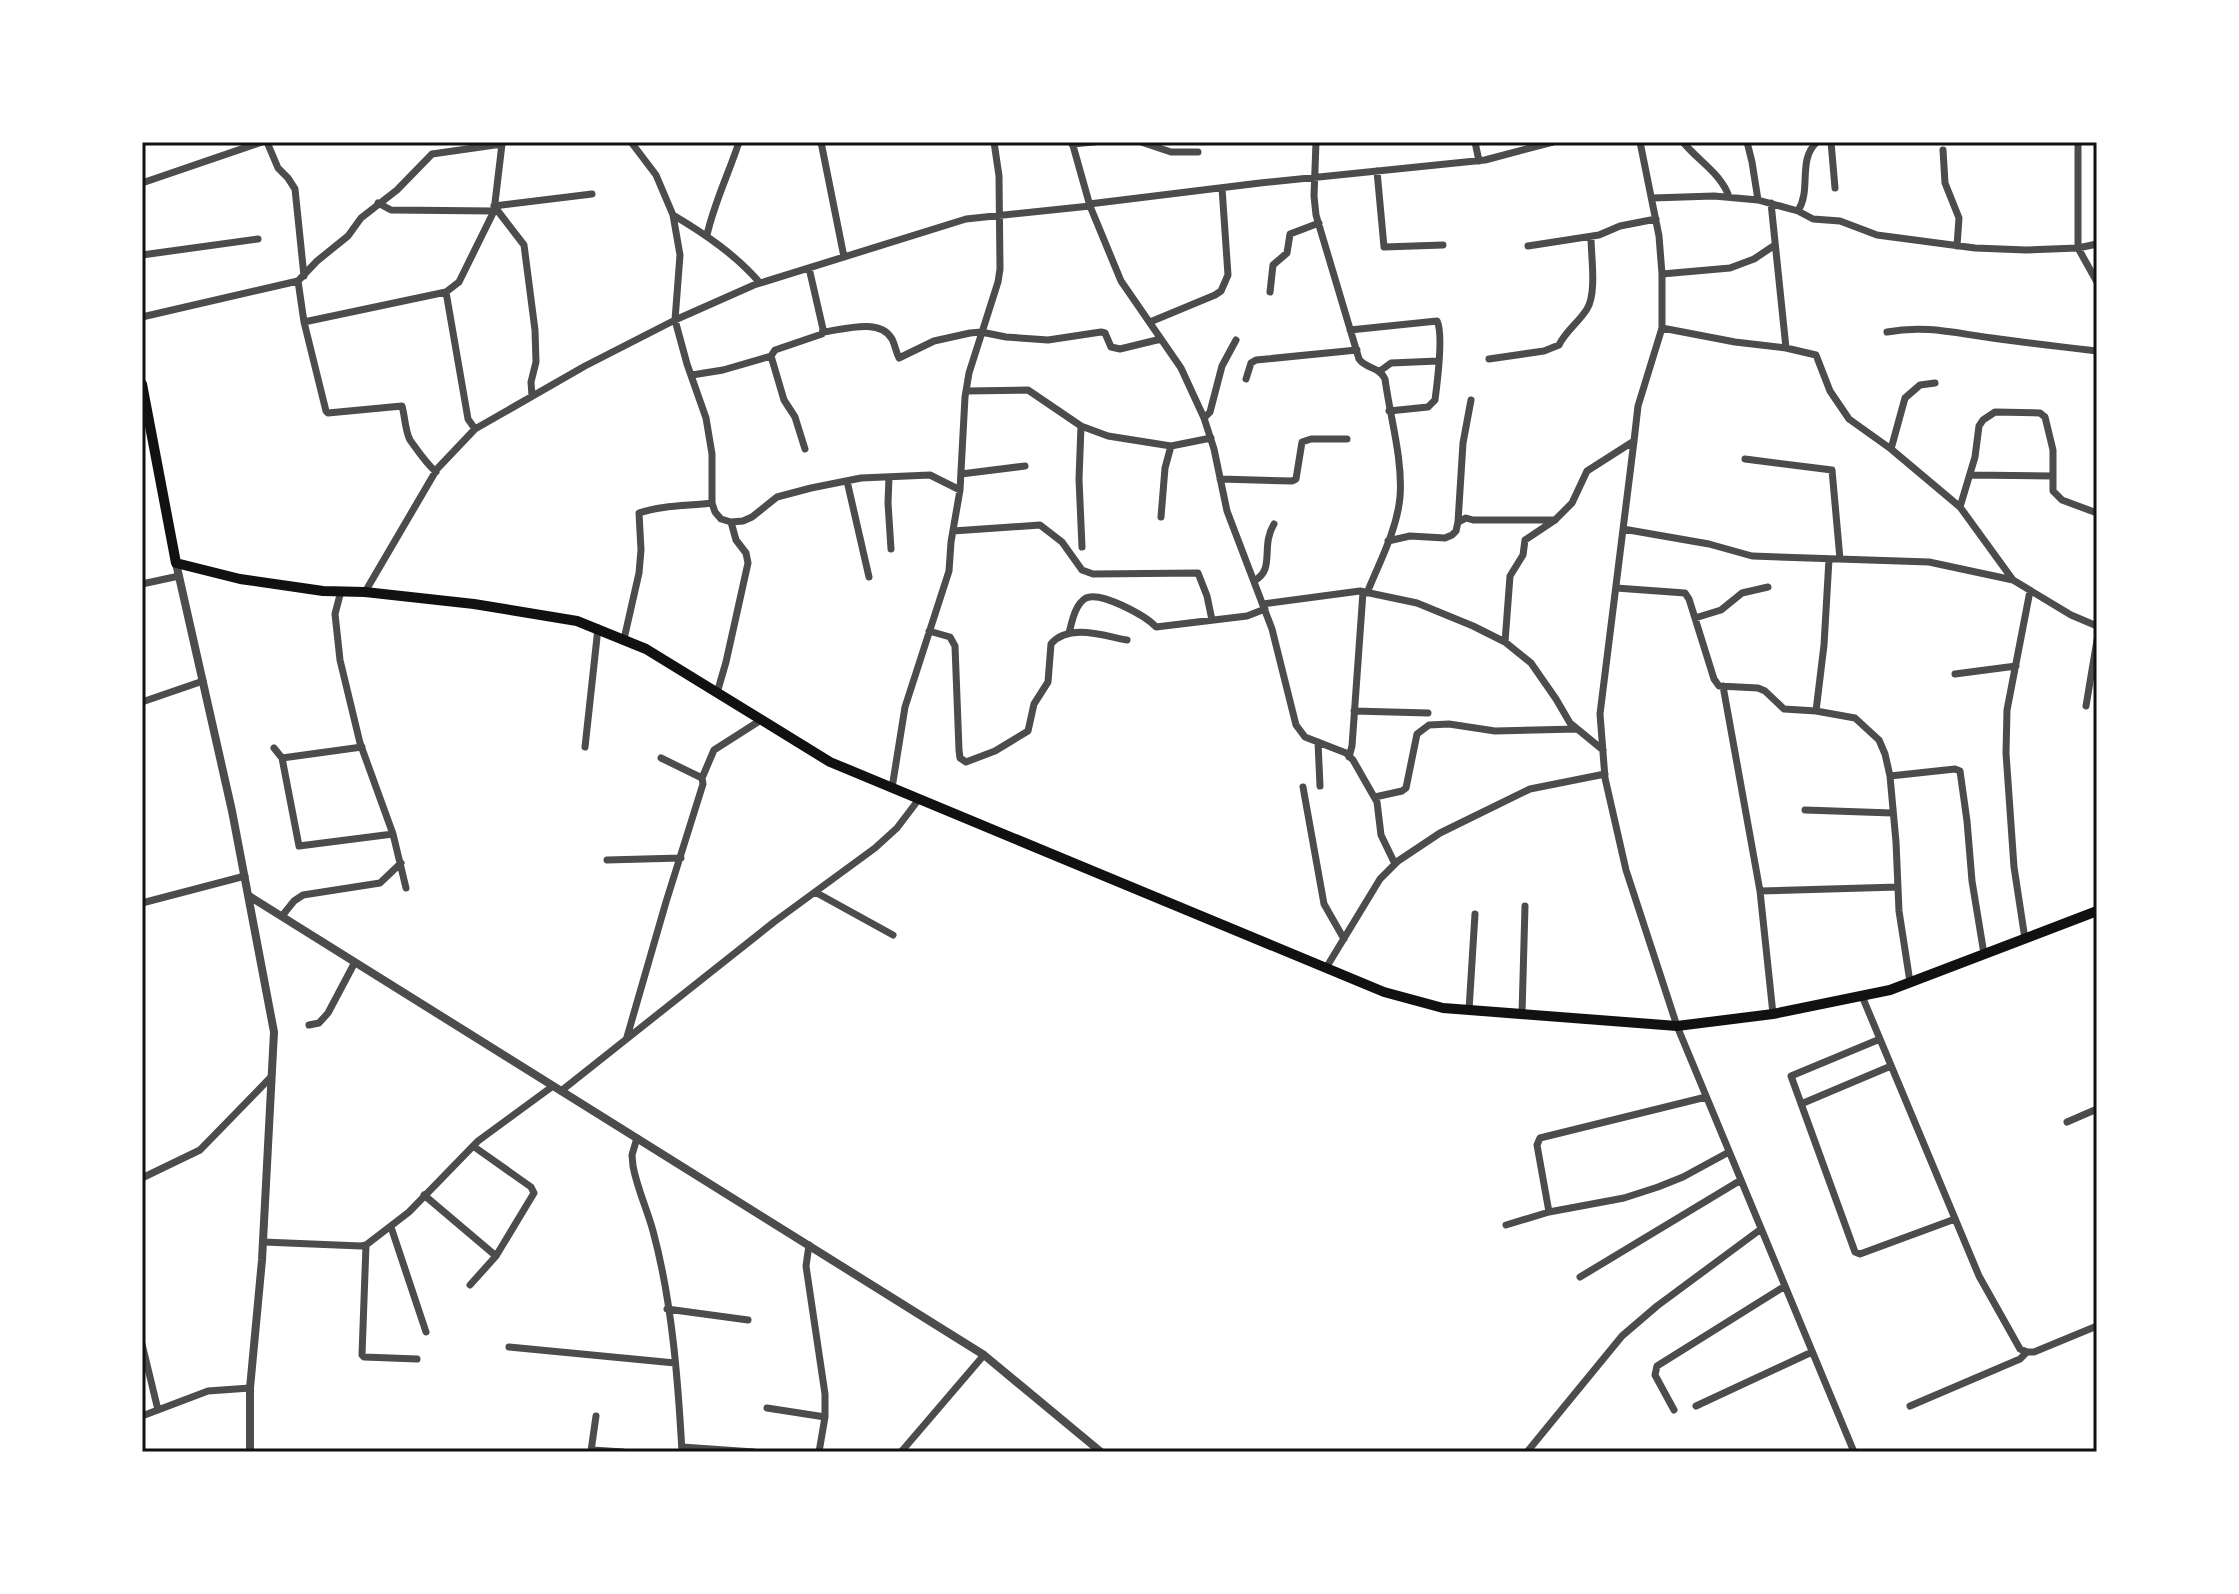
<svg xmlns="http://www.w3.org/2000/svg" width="2239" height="1594" viewBox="0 0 2239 1594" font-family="'Work Sans',sans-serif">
	<rect width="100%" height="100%" fill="#fff"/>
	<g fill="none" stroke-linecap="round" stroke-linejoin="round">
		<!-- minor -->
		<path stroke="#4c4c4c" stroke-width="7" d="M267 142 278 168 288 178 295 189 304 276
			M631 142 656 175 673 215 680 255 675 320 687 364 706 418 712 454V503L715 512 721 519 731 522 743 521 752 517 777 497 811 488 861 478 930 475 960 490
			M821 142 844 257
			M1072 142 1090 206 1121 281 1181 368 1204 418 1214 449 1227 511 1272 629 1296 725 1305 737 1346 753 1353 760 1377 802 1381 835 1395 864
			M1141 142 1171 152H1198
			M1316 142 1314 196 1316 215 1359 359C1366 369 1380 367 1385 379 1390 417 1403 459 1400 497 1397 530 1379 563 1367 593
			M1475 142 1479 161
			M1640 142 1659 236 1662 274V328L1638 406 1634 441 1600 714 1605 778 1626 870 1677 1026 1854 1452
			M1683 142C1697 160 1722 174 1729 197
			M1747 142 1752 162 1758 200
			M1831 142 1835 188
			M2078 142V248L2097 282
			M1072 144 1094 142
			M1943 150 1945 183 1959 218 1957 246
			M1377 171 1384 247 1443 245
			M142 183 262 142
			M1652 198 1714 196 1758 200 1798 211 1813 219 1840 221 1877 235 1975 248 2026 250 2078 248 2097 244
			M378 203 391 210 494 211
			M1771 203 1786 348
			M1089 204 1260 183 1485 160 1553 142
			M494 206 524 245 535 330 536 362 531 382 532 396
			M494 206 592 194
			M1798 211C1812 189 1797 160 1817 142
			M673 215C705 234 736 255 760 283
			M707 235C714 203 729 173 739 142
			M1528 246 1599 235 1620 226 1656 219
			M142 255 258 239
			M1662 274 1730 268 1754 259 1775 245
			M298 281 317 261 348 236 361 218 397 190 432 154 502 144 494 211 459 282 446 292
			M1270 292 1273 265 1287 253 1290 234 1319 223
			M142 317 298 281 304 322 326 411 328 413 402 406C405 416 405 431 410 440 418 451 425 462 436 472
			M304 322 446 292 468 419 475 429
			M1150 322 1215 295 1221 291 1228 275 1222 188
			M1662 328 1735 342 1786 348 1816 355 1830 391 1849 419 1891 449 1960 507 2013 580 2071 615 2097 626
			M1350 330 1437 321C1444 334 1437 384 1435 400L1428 407 1389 411
			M823 332C842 330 880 317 892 339 895 345 896 352 899 358L934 341 970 333 981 332 1006 337 1048 340 1101 332 1105 333 1111 347 1120 349 1161 339
			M1887 332C1925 325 1954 333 1992 338 2027 343 2062 347 2097 351
			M1489 359 1544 351 1559 345C1565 332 1579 322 1587 309 1597 293 1591 256 1591 237
			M1380 371 1391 363 1438 361
			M692 375 723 370 771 356
			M1246 379 1251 363 1256 360 1357 350
			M966 391 1028 390 1081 426 1108 436 1171 446 1211 438
			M1204 418 1210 412 1222 366 1236 340
			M1081 426 1079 479 1082 547
			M805 449 795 417 784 400 771 356 775 350 822 334 823 329 809 268
			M1891 449 1905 398 1920 385 1935 383
			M1745 459 1832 470 1840 559
			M961 474 1025 466
			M1970 475 2053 476
			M889 477 888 503 891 549
			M1220 479 1292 481 1296 479 1302 442 1311 439H1347
			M847 481 869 577
			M1960 507 1975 457 1979 426 1983 420 1995 412 2040 413 2045 417 2053 450V491L2062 500 2097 513
			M1161 517 1165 468 1171 446
			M1458 522 1466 518 1473 520H1555
			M1623 529 1709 544 1752 556 1929 562 2013 580
			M953 531 1040 525 1062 542 1082 570 1093 574 1198 573 1207 596 1212 620
			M1388 541 1410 536 1445 538 1452 535 1456 531 1458 522 1463 443 1471 400
			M1829 559 1824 645 1816 711 1855 718 1879 740 1885 754 1890 776 1896 842 1899 911 1910 982
			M1254 581C1276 569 1260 547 1274 524
			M142 584 179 576
			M1616 588 1685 593 1689 599 1714 679 1719 686 1758 688 1765 691 1784 709 1816 711
			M341 591 335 614 340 660 360 743 393 834 406 888
			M365 592 437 469 475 429 585 366 675 320 754 285 966 219 1090 206
			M1263 604 1360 591 1417 603 1473 626 1505 642 1531 663 1556 699 1570 723 1603 750
			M1695 618 1721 610 1742 593 1768 587
			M929 631 950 637 955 646 959 750 960 758 966 762 995 751 1028 731 1034 704 1048 682 1051 644C1069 623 1104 636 1127 640
			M1069 633C1072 622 1075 604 1086 598 1101 591 1146 616 1156 627L1247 616 1265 609
			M624 639 639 573 641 550 639 513C662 505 689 506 712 503
			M1505 642 1510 576 1523 555 1525 540 1555 520 1572 503 1587 471 1634 441
			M1955 674 2016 666
			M1723 686 1760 891 1773 1014
			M717 693 726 662 748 563 746 553 736 540 731 522
			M142 702 203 681
			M2086 706 2097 640
			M1354 711 1428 713
			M1318 742 1320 786
			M362 747 282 758 299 846 393 834
			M585 747 598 628
			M274 748 282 758
			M1349 757 1352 746 1363 592
			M1890 776 1955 769 1960 771 1967 821 1972 881 1984 954
			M702 778 714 750 761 720
			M1303 787 1324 904 1344 939
			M892 788 905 707 949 571 951 542 960 490 965 397 969 373 998 282 1000 269 999 176 994 142
			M1375 797 1402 791 1406 788 1417 734 1429 725 1449 724 1495 731 1577 729
			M1805 810 1892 813
			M607 860 681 858
			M1760 891 1898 887
			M815 892 893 935
			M142 903 245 876
			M282 916 294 901 303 895 380 883 401 863
			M2025 939 2014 867 2006 753 2007 710 2030 591
			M1326 968 1380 879 1398 861 1440 833 1530 789 1605 774
			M1862 996 1979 1276 2020 1349 2027 1352H2034L2097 1326
			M1469 1010 1475 914
			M1522 1014 1525 906
			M309 1025 319 1023 328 1013 355 962
			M627 1037 666 902 703 784 702 778 661 758
			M1880 1039 1791 1076 1855 1252 1860 1254 1955 1219
			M561 1091 774 922 875 848 897 828 919 799
			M1801 1104 1891 1066
			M2067 1122 2097 1109
			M637 1138 632 1155 633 1166C637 1188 647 1209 653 1231 672 1301 678 1380 682 1452
			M142 1178 200 1150 271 1077
			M424 1195 496 1256
			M1549 1212 1537 1145 1540 1138 1706 1097
			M1506 1225 1549 1212 1624 1198 1658 1187 1683 1177 1729 1152
			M391 1227 426 1332
			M263 1242 361 1246 366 1245 409 1212 478 1141 553 1086
			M366 1245 362 1355 364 1357 417 1359
			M809 1245 806 1266 825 1394V1417L819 1452
			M1580 1277 1741 1180
			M470 1285 496 1256 534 1193 531 1187 473 1146
			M667 1309 748 1320
			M142 1344 158 1410
			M509 1347 675 1363
			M1696 1406 1812 1352
			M1910 1406 2020 1359 2027 1352
			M767 1408 825 1417
			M1674 1410 1655 1375 1657 1366 1785 1286
			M142 1416 208 1391 250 1388
			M682 1447 754 1452
			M591 1451 596 1416
			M590 1452 593 1450 623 1452
			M901 1452 984 1355
			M1527 1452 1622 1336 1657 1306 1761 1229"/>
		<!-- tertiary -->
		<path stroke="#4c4c4c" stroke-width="8" d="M176 563 232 811 274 1032 262 1260 250 1388V1452
			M249 896 984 1355 1101 1452"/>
		<!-- secondary -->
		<path stroke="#111" stroke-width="10" d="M142 384 176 563 240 579 323 591 365 592 474 604 577 621 646 649 830 762 1384 992 1443 1008 1677 1026 1773 1014 1890 990 2097 911"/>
	</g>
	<!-- border -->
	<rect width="2239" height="1594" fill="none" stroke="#ffffff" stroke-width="288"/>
	<rect x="144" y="144" width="1951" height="1306" fill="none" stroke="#111" stroke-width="3"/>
</svg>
